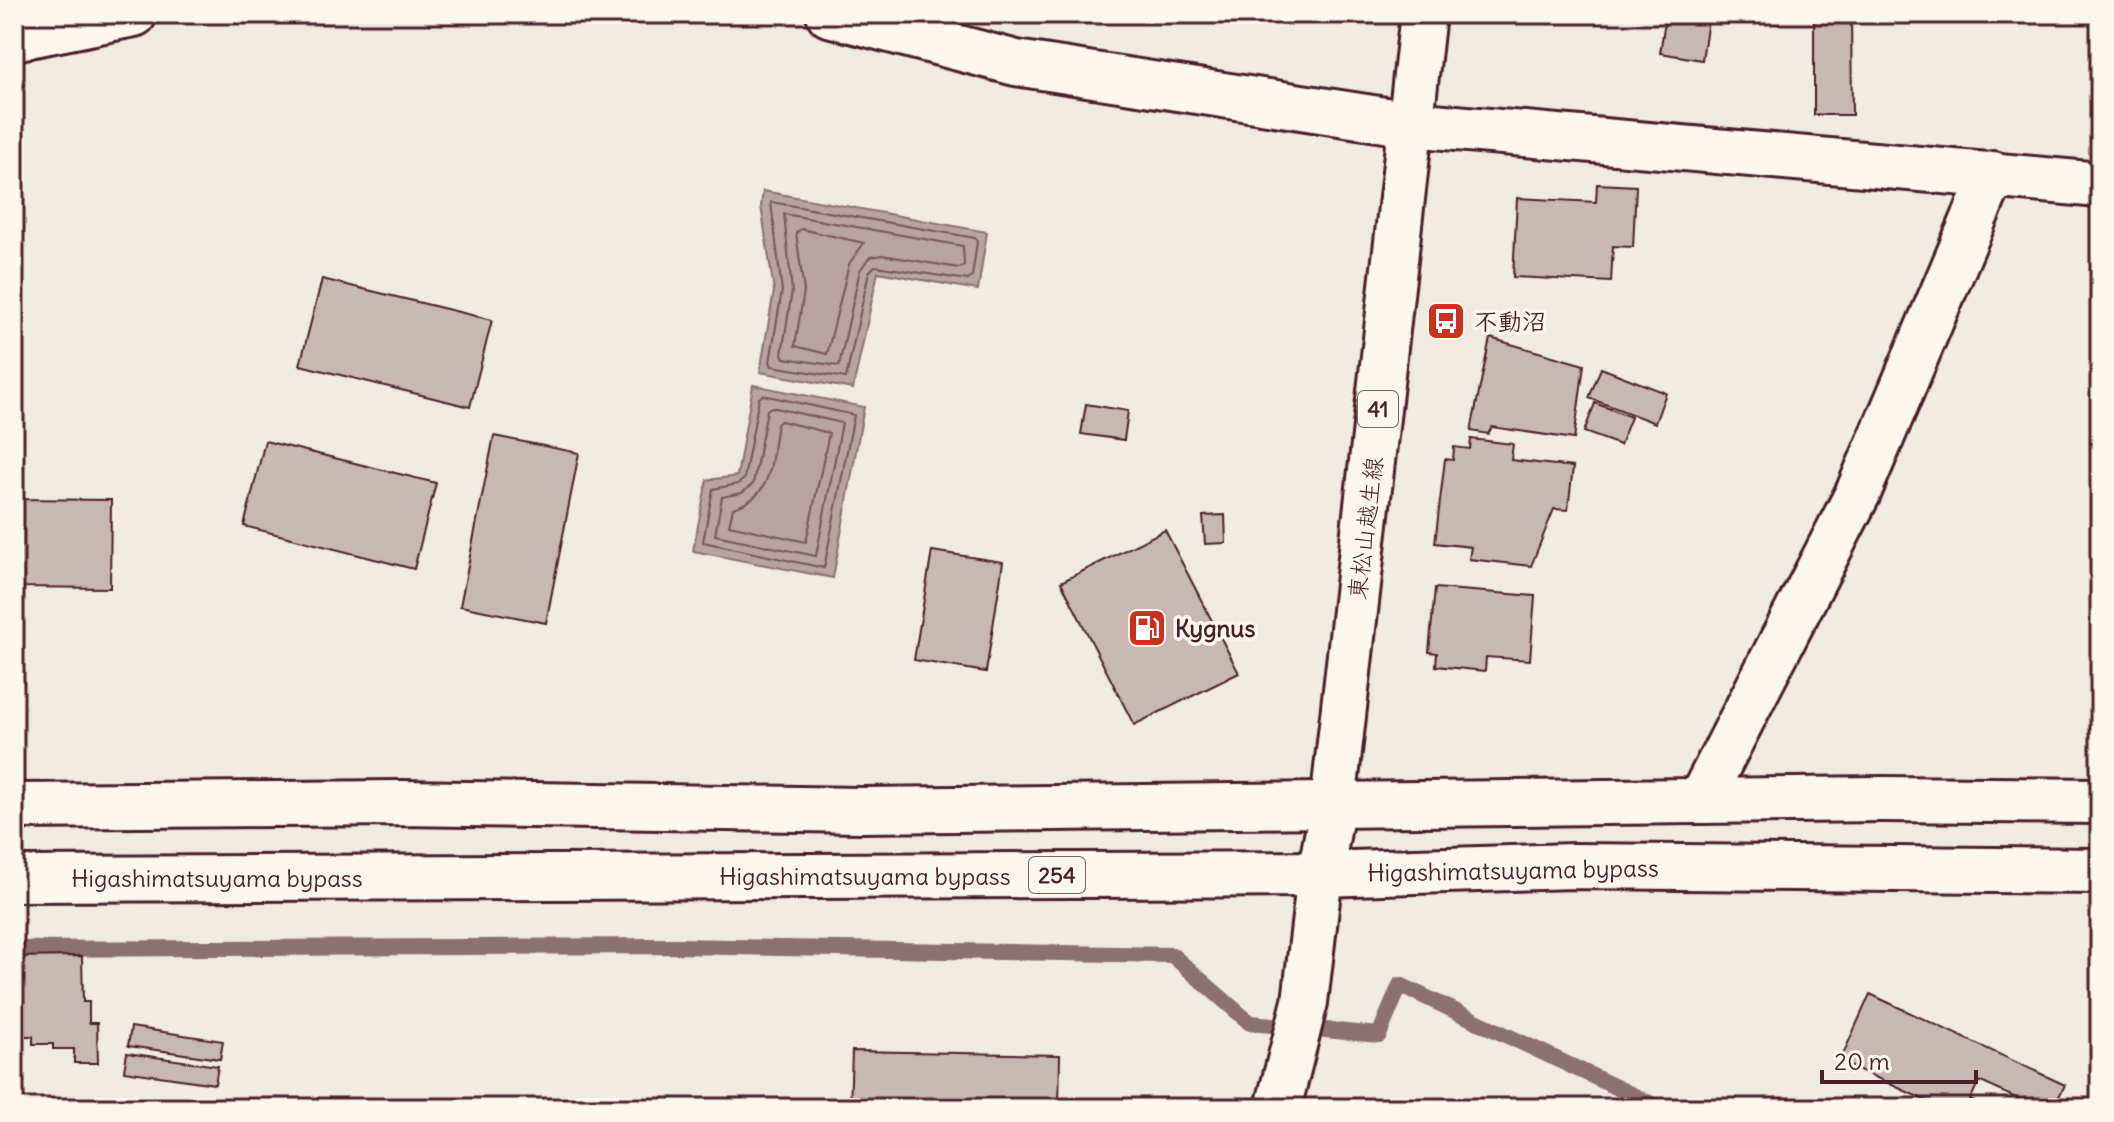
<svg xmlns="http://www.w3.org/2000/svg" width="2114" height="1122" viewBox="0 0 2114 1122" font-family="Delius,'Klee One',sans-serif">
	<rect width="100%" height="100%" fill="#f0eae0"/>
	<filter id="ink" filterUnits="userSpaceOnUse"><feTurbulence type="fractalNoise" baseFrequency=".0125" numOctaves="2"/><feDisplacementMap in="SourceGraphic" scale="16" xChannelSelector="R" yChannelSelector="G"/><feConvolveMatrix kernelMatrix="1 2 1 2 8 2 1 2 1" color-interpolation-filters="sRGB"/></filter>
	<g filter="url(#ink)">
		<!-- water -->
		<path fill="#b8a4a2" stroke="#8c6f72" stroke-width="2" d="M763 191 987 232 978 290 878 272 853 389 760 372 774 291 761 206Z
			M753 385 864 407 833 578 693 551 707 480 737 476Z"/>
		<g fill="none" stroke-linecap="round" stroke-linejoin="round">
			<!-- shore -->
			<path stroke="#76545b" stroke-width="2" d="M771 202 975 238 977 242 972 277 968 280 875 266 869 272 846 378 772 366 770 362 782 291Z
				M784 214 963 246 964 265 959 268 882 255 870 257 860 270 839 366 784 358 782 354 792 291Z
				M801 229 864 243 849 264 827 354 795 346 804 291 796 233Z
				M763 395 854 415 824 568 703 542 713 489 738 484 744 479 759 398Z
				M771 407 842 423 816 556 715 535 722 497 742 493 753 484 767 410Z
				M781 421 829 433 806 542 729 525 733 508C775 496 770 461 777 424Z"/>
			<!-- stream -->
			<path stroke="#8c6f72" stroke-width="16" d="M14 949 675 946 1172 955 1250 1023 1379 1035 1400 985 1660 1108"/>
		</g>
		<!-- building -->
		<path fill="#c8b8b3" stroke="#4a1f2b" stroke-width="2" d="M1666 14H1709L1702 60 1660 53Z
			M1814 14H1851L1852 115H1814Z
			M1597 184 1636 186 1633 247 1613 246 1611 282 1513 277 1517 198 1596 202Z
			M322 279 492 320 470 407 300 365Z
			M1490 338 1584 365 1574 439 1492 427 1488 434 1471 431Z
			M1601 368 1666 393 1655 423 1589 398Z
			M1595 403 1631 417 1620 445 1584 432Z
			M1086 404 1128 411 1124 440 1081 434Z
			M494 436 579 453 546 623 460 606Z
			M1471 439 1513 444 1511 460 1573 467 1568 510 1554 509 1531 566 1469 559 1471 547 1435 543 1445 459 1453 460 1454 447 1470 449Z
			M265 441 436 483 414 569 244 526Z
			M14 499 111 500 110 588 14 587Z
			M1225 515 1226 543 1205 544 1203 516Z
			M1165 530 1239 673 1134 725 1061 582Z
			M932 551 1003 562 986 672 914 660Z
			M1435 588 1535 596 1530 660 1486 657 1485 671 1436 666 1437 653 1429 652Z
			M82 956 83 1002H89V1023H97L98 1063H74V1049H53V1044H33V1036H14V957Z
			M1870 994 2065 1085 2053 1108H2038L1979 1081 1970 1100 1988 1108H1942L1840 1061Z
			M131 1027 223 1041 220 1059 128 1046Z
			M852 1051 1060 1055 1059 1108H850Z
			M127 1053 218 1066 215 1084 124 1071Z"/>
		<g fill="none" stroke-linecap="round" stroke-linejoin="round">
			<defs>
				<path id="street" d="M1700 801 1858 493 1993 174"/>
				<path id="secondary" d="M829 14 1016 63 1411 124 2100 185
					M14 38 134 14"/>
				<path id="primary" d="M1278 1108 1305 1002 1320 874 1333 804 1423 14"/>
				<path id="highway" d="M14 806 402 803 860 810 1882 799 2100 801
					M14 879 1320 874 1574 866 2100 871"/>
			</defs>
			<!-- street casing -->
			<use href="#street" stroke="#4a1f2b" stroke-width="50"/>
			<!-- secondary casing -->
			<use href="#secondary" stroke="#4a1f2b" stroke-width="50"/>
			<!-- primary casing -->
			<use href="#primary" stroke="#4a1f2b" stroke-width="50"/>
			<!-- highway casing -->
			<use href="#highway" stroke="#4a1f2b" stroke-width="50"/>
			<!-- street -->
			<use href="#street" stroke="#fbf7ec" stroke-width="44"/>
			<!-- secondary -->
			<use href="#secondary" stroke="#fbf7ec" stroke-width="44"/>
			<!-- primary -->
			<use href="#primary" stroke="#fbf7ec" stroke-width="44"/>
			<!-- highway -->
			<use href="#highway" stroke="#fbf7ec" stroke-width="44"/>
		</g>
	</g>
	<!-- icons -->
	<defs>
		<symbol id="bus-square" viewBox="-11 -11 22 22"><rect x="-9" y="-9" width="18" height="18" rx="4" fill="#c8321e" stroke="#fbf7ec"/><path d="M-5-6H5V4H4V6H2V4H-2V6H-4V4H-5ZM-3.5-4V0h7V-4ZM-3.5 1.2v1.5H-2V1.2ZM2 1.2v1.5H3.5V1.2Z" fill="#fff"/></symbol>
		<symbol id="fuel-square" viewBox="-11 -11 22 22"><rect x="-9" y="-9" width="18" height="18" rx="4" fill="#c8321e" stroke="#fbf7ec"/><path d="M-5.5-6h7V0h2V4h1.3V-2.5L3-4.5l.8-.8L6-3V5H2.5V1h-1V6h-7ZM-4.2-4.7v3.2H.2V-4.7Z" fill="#fff"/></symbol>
	</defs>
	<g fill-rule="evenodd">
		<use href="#bus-square" x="1424" y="299" width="44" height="44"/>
		<use href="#fuel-square" x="1125" y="606" width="44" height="44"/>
	</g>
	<g text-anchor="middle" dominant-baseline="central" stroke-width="7" stroke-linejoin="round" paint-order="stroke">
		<!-- shield labels -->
		<g fill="#fbf7ec" stroke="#7f6065" stroke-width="2">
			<rect x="1358" y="391" width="40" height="36" rx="6"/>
			<rect x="1029" y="857" width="56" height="36" rx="6"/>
		</g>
		<g font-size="22" font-weight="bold" fill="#4a1f2b">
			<text x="1378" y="409">41</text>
			<text x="1057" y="875">254</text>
		</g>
		<!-- poi labels -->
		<g font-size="24" font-weight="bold" fill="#4a1f2b" stroke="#fbf7ec" text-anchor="start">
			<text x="1474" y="321">不動沼</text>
			<text x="1175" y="628">Kygnus</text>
		</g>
		<!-- street labels -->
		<g font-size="24" fill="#4a1f2b" stroke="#fbf7ec">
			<text transform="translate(1365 528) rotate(-83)">東松山越生線</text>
			<text transform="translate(1513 870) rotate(-1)">Higashimatsuyama bypass</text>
			<text x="865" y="876">Higashimatsuyama bypass</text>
			<text x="217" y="878">Higashimatsuyama bypass</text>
		</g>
	</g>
	<!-- margin -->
	<rect width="2114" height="1122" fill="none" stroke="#fbf7ec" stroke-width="48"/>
	<rect x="24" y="24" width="2066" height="1074" fill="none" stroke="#4a1f2b" stroke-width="3" filter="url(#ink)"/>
	<!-- scale -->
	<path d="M1822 1070v12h154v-12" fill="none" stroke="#4a1f2b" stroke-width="4"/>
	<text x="1834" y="1070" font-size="24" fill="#4a1f2b" stroke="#fbf7ec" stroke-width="6" paint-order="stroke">20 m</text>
</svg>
